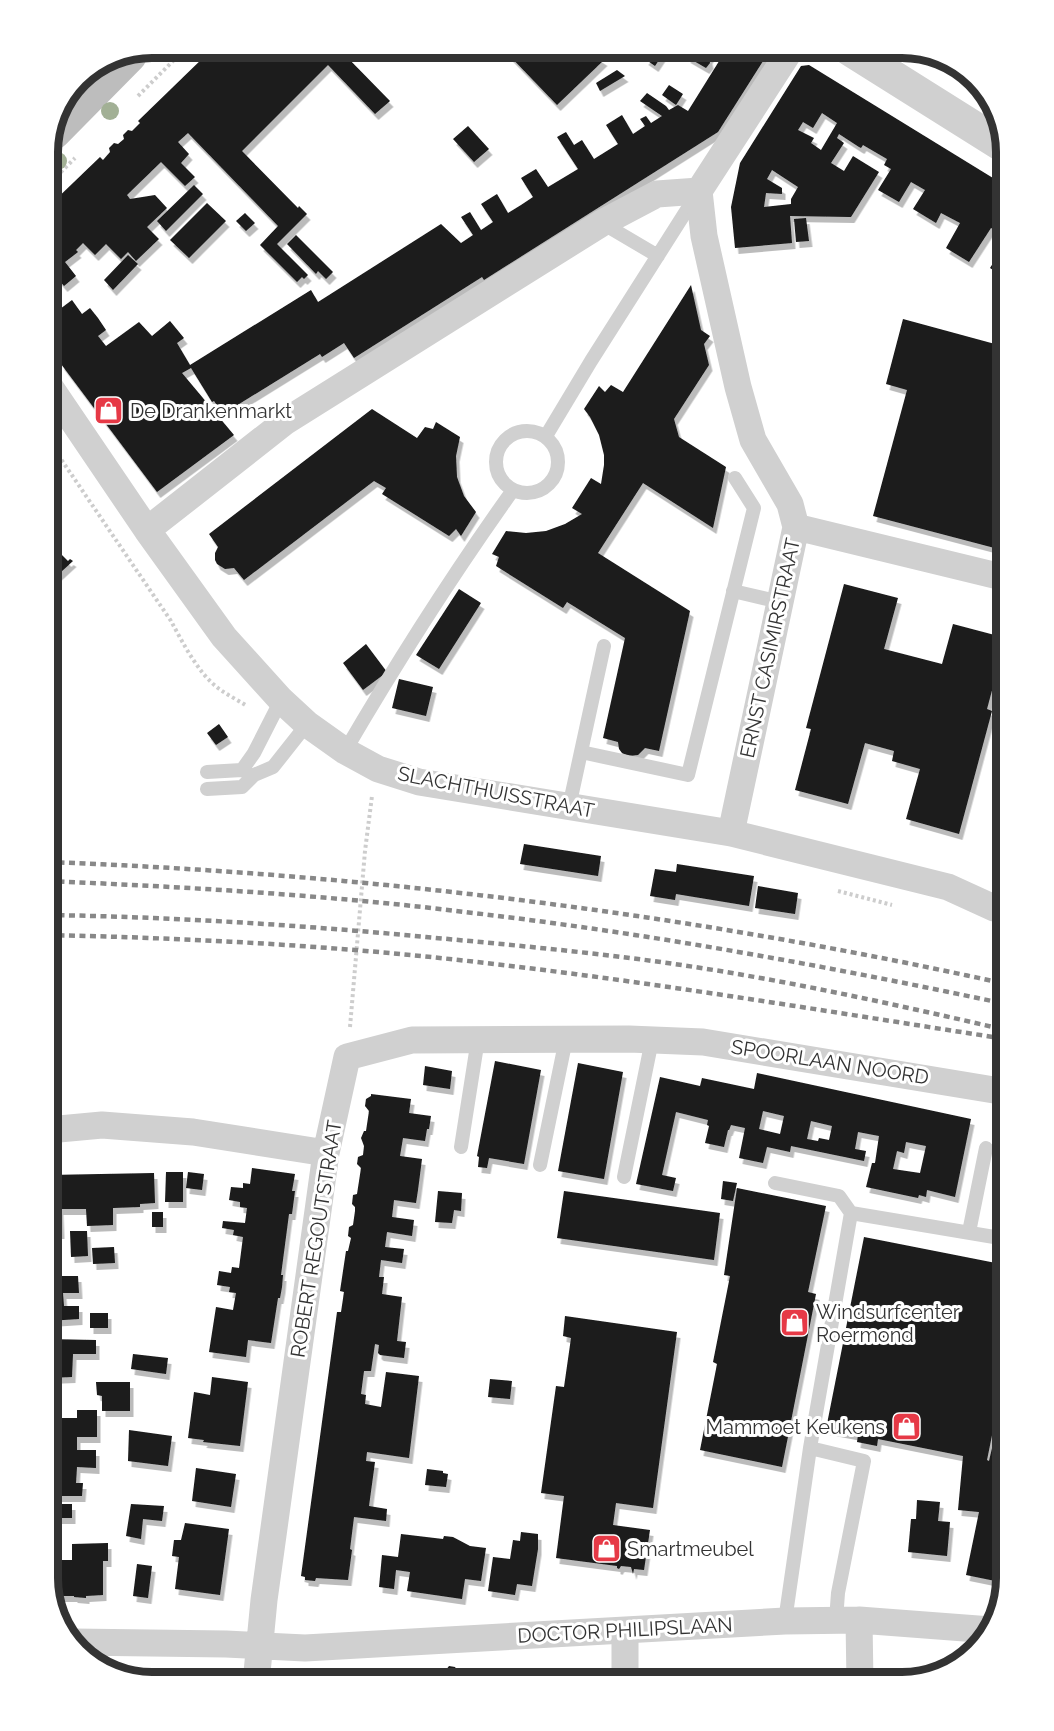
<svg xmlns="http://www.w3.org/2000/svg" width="1054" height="1731" viewBox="0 0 1054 1731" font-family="Raleway,sans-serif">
	<defs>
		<filter id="shadow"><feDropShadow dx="3.5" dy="6" stdDeviation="0" flood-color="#0004"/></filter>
	</defs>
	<rect width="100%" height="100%" fill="#fff"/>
	<!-- building -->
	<path fill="#1a1a1a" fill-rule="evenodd" filter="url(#shadow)" d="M691 50H714L709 58 710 63 706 68 687 57Z
		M726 50H770L718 132 484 280 482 277 354 358 344 343 322 357 320 354 223 414 214 401 212 402 191 368 182 373 234 435 157 492 61 364 62 358 48 340V318L72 300 82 314 90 308 98 318 106 330 98 336 106 346 139 322 152 336 170 321 184 338 177 343 190 365 311 290 318 302 441 224 461 243 473 235 461 217 470 212 481 230 493 222 481 204 497 194 508 213 521 205 533 197 521 178 536 169 548 187 578 169 557 137 566 132 574 145 582 140 594 159 618 144 606 125 622 115 633 134 645 126 640 119 646 116 651 123 662 116 640 101 647 93 666 106 669 110 678 105 688 111Z
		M590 51 604 60 557 105 506 52Z
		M643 51H665L655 66 645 59 649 54Z
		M335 54 338 57 344 54 390 101 375 114 328 65 242 151 298 208 299 206 307 214 277 244 308 275 304 279 302 277 297 282 260 245 278 226 188 133 178 142 189 154 181 163 195 177 185 186 161 162 127 195 130 199 155 195 167 208 147 227 159 239 136 261 128 252 121 259 106 244 95 255 83 243 76 250 78 252 65 262 76 276 64 286 48 267V207L100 157 103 160 110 152 109 148 114 143 118 144 124 139 123 135 128 130 132 131 140 123 138 121 206 55Z
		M809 65 1006 186V267L1001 275 990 268 1002 249 992 243 999 232 991 228 969 262 946 248 960 223 941 213 936 223 913 209 925 190 911 182 899 202 878 190 891 169 884 165 887 159 863 145 861 148 859 147 839 134 837 138 844 143 831 163 844 171 853 156 879 172 851 217 790 216 792 243 735 248 731 207 740 163 801 66ZM822 113 837 123 821 150 811 143 814 138 798 130 803 122 813 128ZM772 170 798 187 791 199V204L764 207 766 193 782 194V188L767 179Z
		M617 70 625 76 600 91 596 83Z
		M669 85 683 94 676 105 662 95Z
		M468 126 489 149 474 162 453 139Z
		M194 185 203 194 166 231 157 221Z
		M207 203 226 221 189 258 170 240Z
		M245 213 255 223 246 231 236 221Z
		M806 218 809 241 796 242 794 219Z
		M296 235 333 272 326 279 318 271 316 274 287 244Z
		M128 255 138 264 113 290 104 280Z
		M691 285 701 330 710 336 704 344 709 365 674 419 679 437 726 467 713 528 643 483 598 553 690 611 659 751 645 748 638 755 629 756 622 753 619 749 618 742 603 738 625 638 567 602 563 608 496 566 499 557 492 554 506 531 526 533 546 531 565 524 582 514 572 508 591 478 601 484 604 465V455L599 435 590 417 584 409 599 386 605 392 611 385 623 392Z
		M903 319 1006 347V551L873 516 907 390 886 384Z
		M372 409 417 438 425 427 433 429 436 422 460 437 456 456 457 477 464 496 476 512 461 536 456 529 449 536 382 494 386 488 374 481 244 580 234 568 225 569 217 564 215 560V553L218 547 209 534Z
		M48 540 53 545 55 543 58 546 55 548 68 561 70 559 73 561 48 584Z
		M844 584 898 598 884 649 942 664 953 624 1006 638 987 709 992 711 959 834 906 819 920 769 892 761 894 751 865 743 848 804 795 790 811 729 806 728Z
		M459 589 481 603 439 669 416 655Z
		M366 644 387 672 363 690 343 663Z
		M399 679 433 687 426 716 392 708Z
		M219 724 228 737 216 745 207 733Z
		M524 844 601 856 598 876 520 864Z
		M677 864 754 876 749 906 676 894 675 900 650 896 655 869 676 872Z
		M758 886 798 893 795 914 755 908Z
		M495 1061 541 1070 524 1164 489 1158 487 1168 478 1167 479 1157 477 1156Z
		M578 1063 623 1072 604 1179 558 1171Z
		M425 1066 452 1071 450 1089 423 1085Z
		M757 1073 971 1119 955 1197 927 1190 926 1197 919 1195 918 1198 866 1187 872 1163H875L879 1136 858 1132 855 1149 866 1151 864 1161 791 1146 790 1152 767 1147 763 1163 739 1158 745 1128 731 1125 729 1130H728L724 1147 705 1143 709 1126 707 1125 708 1120 676 1112 662 1175 676 1178 673 1191 636 1184 660 1077 700 1086 702 1078 754 1089ZM763 1111 784 1116 780 1134 759 1129ZM811 1121 832 1126 829 1140 819 1138 818 1141 807 1139ZM906 1142 926 1146 920 1173 893 1169 897 1151 904 1153Z
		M371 1094 411 1099 409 1113 431 1116 429 1129H427L425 1141 403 1138 400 1156 422 1159 418 1190 416 1203 394 1200 392 1217 414 1220 412 1236 387 1232 385 1247 404 1249 402 1263 381 1260 379 1277H384L382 1294 402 1297 397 1341 406 1342 404 1358 380 1355 378 1353 379 1345 375 1344 371 1371H364L361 1394 366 1395 365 1404 381 1407 386 1372 419 1376 415 1409 409 1458 367 1452 366 1461 375 1462 369 1506 387 1509 386 1521 354 1517 350 1549 352 1550 348 1580 316 1578 315 1581 305 1580V1577L301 1576 337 1312H341L344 1292 340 1291 346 1251H348L351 1238 348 1236 349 1227 353 1225 355 1211V1207L352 1204 353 1195 357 1194 361 1168 357 1164 358 1157 363 1155 364 1146 361 1138 364 1131H366L369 1111 365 1106 366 1099 371 1096Z
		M252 1168 295 1174 292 1191H295L292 1214H289L281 1275H283L282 1287 280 1298H278L271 1343 248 1340 246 1357 209 1352 216 1307 233 1310 236 1293 229 1292 230 1287 217 1285 219 1271 231 1273 232 1267 239 1268 243 1237 233 1235 234 1230 222 1228 223 1221 245 1223 247 1208 240 1207V1202L229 1200 231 1187 243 1188V1183L250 1184Z
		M166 1172H183V1202H165Z
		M188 1172 204 1174 202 1190 186 1188Z
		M154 1173 155 1203 140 1204V1207L113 1208V1225L87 1226 86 1209H60L61 1233H50V1224H48V1175Z
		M723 1181 737 1183 733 1201 721 1199Z
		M737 1188 826 1206 808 1292 816 1294 782 1467 700 1450 717 1364 713 1362 730 1276 724 1275Z
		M438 1191 462 1193 461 1211 454 1210 452 1223 435 1222Z
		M564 1191 720 1213 714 1260 557 1238Z
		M152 1212H163V1227H152Z
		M70 1231H87L88 1256 71 1257Z
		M864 1237 1006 1265V1366L987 1460 989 1461 1006 1388 1005 1583 966 1575 979 1512 958 1510 963 1456 878 1439 877 1446 857 1442 858 1435 826 1429Z
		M48 1243H56V1257H48Z
		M114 1247 115 1263 93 1264 92 1248Z
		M48 1276H78L79 1293H63L64 1306H79V1319L48 1321Z
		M90 1313H108V1328H90Z
		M565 1316 677 1332 653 1508 616 1503 613 1525 650 1530 644 1570 634 1569 633 1574 631 1567 621 1566 619 1569 617 1568V1566L556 1558 564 1496 541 1493 556 1386 564 1387 571 1338 563 1336Z
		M48 1339 96 1340V1354H73L72 1377 48 1378Z
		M133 1354 168 1358 166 1374 131 1369Z
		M212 1377 248 1382 240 1446 203 1442 204 1440 188 1438 194 1392 210 1395Z
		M490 1379 512 1381 510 1399 488 1397Z
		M96 1382H130V1411H102V1396L97 1395Z
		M77 1410H97V1437H77V1450H96V1468L77 1467 76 1483H83L82 1496H53V1483H48V1418H77Z
		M129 1430 172 1436 168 1466 128 1461Z
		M196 1468 236 1474 231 1507 192 1501Z
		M427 1469 443 1471V1473L448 1474 446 1487 425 1485Z
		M917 1500 940 1502 938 1521 950 1522 947 1556 908 1552 911 1519H916Z
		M48 1504H72V1518H48Z
		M131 1504 164 1506 162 1521 143 1519 141 1539 126 1536Z
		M185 1523 229 1529 220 1595 175 1589 179 1557 172 1556 174 1540H181Z
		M521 1532 538 1534V1549L532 1586 517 1584 515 1595 488 1591 493 1557 510 1559 513 1540 520 1541Z
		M401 1534 443 1539 444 1536 453 1537 470 1546 486 1548 481 1581 465 1579 462 1599 407 1591 410 1572 396 1570 394 1589 379 1587 382 1555 398 1557Z
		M108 1543V1561H103V1595L86 1596V1598L74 1597V1596H52L48 1579V1560H72V1544Z
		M137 1564 152 1566 148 1598 133 1596Z
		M449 1666 455 1667 457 1670 472 1672 471 1683H441L442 1670H446Z
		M949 1667H953L948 1672 902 1683H886V1669Z
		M824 1669V1683H655V1672Z
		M559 1672 561 1677 575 1676 576 1683H544V1678L548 1677 550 1673Z
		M486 1673 513 1674 512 1683H485Z
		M132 1678H157L162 1683H146Z"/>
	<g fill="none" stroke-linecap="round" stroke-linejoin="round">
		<!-- path -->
		<path stroke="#cdcdcd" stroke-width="4" stroke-dasharray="3 3" stroke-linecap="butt" d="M138 96 179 55
			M48 185 75 158
			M48 440 171 621C183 643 198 673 218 688 227 695 238 700 247 706
			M838 891 892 905
			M350 1027 365 851 372 796"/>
		<!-- service -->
		<path stroke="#d0d0d0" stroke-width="14" d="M602 223 658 256
			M496 462a31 31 0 1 1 62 0a31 31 0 1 1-62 0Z
			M546 436 591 361 697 194
			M733 591 780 602
			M345 751C397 662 453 574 513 490
			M581 752 688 775 754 508 735 478
			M207 772 242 770 254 753 281 700
			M207 789 242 787 254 775 273 767 307 724
			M569 807 604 646
			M461 1147 478 1039
			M540 1165 566 1039
			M624 1177 652 1040
			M775 1183 839 1196 851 1213
			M969 1232 986 1148
			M810 1448 864 1461 838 1593 836 1620
			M785 1621 810 1448 851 1213 1006 1239"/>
		<!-- minor -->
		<path stroke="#d0d0d0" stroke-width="27" d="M48 384 147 530 224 637 281 700 307 724 345 751 378 769 419 782 731 833 948 887 994 908 1006 910
			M796 527 1006 578
			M147 530 286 421 602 223 657 194 699 191
			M731 833 796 527 790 504 753 440 738 387 704 236 699 191 791 49
			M48 1130 102 1125 193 1132 326 1153
			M859 1620 860 1683
			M625 1630V1683
			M74 1642 226 1644 305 1648 785 1621 859 1620 991 1630
			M256 1683 264 1600 326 1153 347 1057 412 1040 629 1039 703 1042 1006 1092"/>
		<!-- tertiary -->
		<path stroke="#d0d0d0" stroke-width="33" d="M849 49 1005 147"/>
		<!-- secondary -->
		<path stroke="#bdbdbd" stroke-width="33" d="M54 133 130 56"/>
		<!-- rail -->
		<path stroke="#888" stroke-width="4.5" stroke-dasharray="6 4.5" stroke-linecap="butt" d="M48 862C370 874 691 914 1006 984
			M48 881C187 887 327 895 465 912 647 933 827 966 1006 1004
			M48 915C174 917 300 925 426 937 502 944 578 951 653 961 772 977 889 1003 1006 1030
			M48 935C185 938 323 945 459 960 642 980 824 1011 1006 1039"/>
	</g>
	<!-- trees -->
	<g fill="#a2b095">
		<circle cx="110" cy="111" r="9"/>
		<circle cx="58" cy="161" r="9"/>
	</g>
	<!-- icons -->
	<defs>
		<symbol id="shop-square" viewBox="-11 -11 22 22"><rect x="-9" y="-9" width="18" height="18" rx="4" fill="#e63946" stroke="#fff"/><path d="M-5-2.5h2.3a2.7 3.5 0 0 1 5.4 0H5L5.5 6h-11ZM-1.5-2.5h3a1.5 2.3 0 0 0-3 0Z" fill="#fff"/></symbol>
	</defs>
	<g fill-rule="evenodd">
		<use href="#shop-square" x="92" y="394" width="33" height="33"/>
		<use href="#shop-square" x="778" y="1306" width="33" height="33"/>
		<use href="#shop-square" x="890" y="1410" width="33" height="33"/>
		<use href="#shop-square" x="590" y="1532" width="33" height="33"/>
	</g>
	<g text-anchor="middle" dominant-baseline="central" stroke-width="6" stroke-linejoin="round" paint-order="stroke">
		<!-- poi labels -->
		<g font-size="20" fill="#333" stroke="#fff" text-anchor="start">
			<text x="130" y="411">De Drankenmarkt</text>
			<text x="816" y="1312">Windsurfcenter<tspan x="816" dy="23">Roermond</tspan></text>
			<text x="885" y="1427" text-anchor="end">Mammoet Keukens</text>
			<text x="627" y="1549">Smartmeubel</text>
		</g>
		<!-- street labels -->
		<g font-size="20" fill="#333" stroke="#fff">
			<text transform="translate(770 648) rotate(-78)">ERNST CASIMIRSTRAAT</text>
			<text transform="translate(496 792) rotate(11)">SLACHTHUISSTRAAT</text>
			<text transform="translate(830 1062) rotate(9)">SPOORLAAN NOORD</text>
			<text transform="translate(316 1239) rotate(-81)">ROBERT REGOUTSTRAAT</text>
			<text transform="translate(625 1630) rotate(-3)">DOCTOR PHILIPSLAAN</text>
		</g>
	</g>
	<!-- crop -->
	<path d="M0 0H1054V1731H0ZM152 58H902A94 94 0 0 1 996 152V1578A94 94 0 0 1 902 1672H152A94 94 0 0 1 58 1578V152A94 94 0 0 1 152 58Z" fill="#fff" fill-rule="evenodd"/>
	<path fill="none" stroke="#333" stroke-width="8" d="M152 58H902A94 94 0 0 1 996 152V1578A94 94 0 0 1 902 1672H152A94 94 0 0 1 58 1578V152A94 94 0 0 1 152 58Z"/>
</svg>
